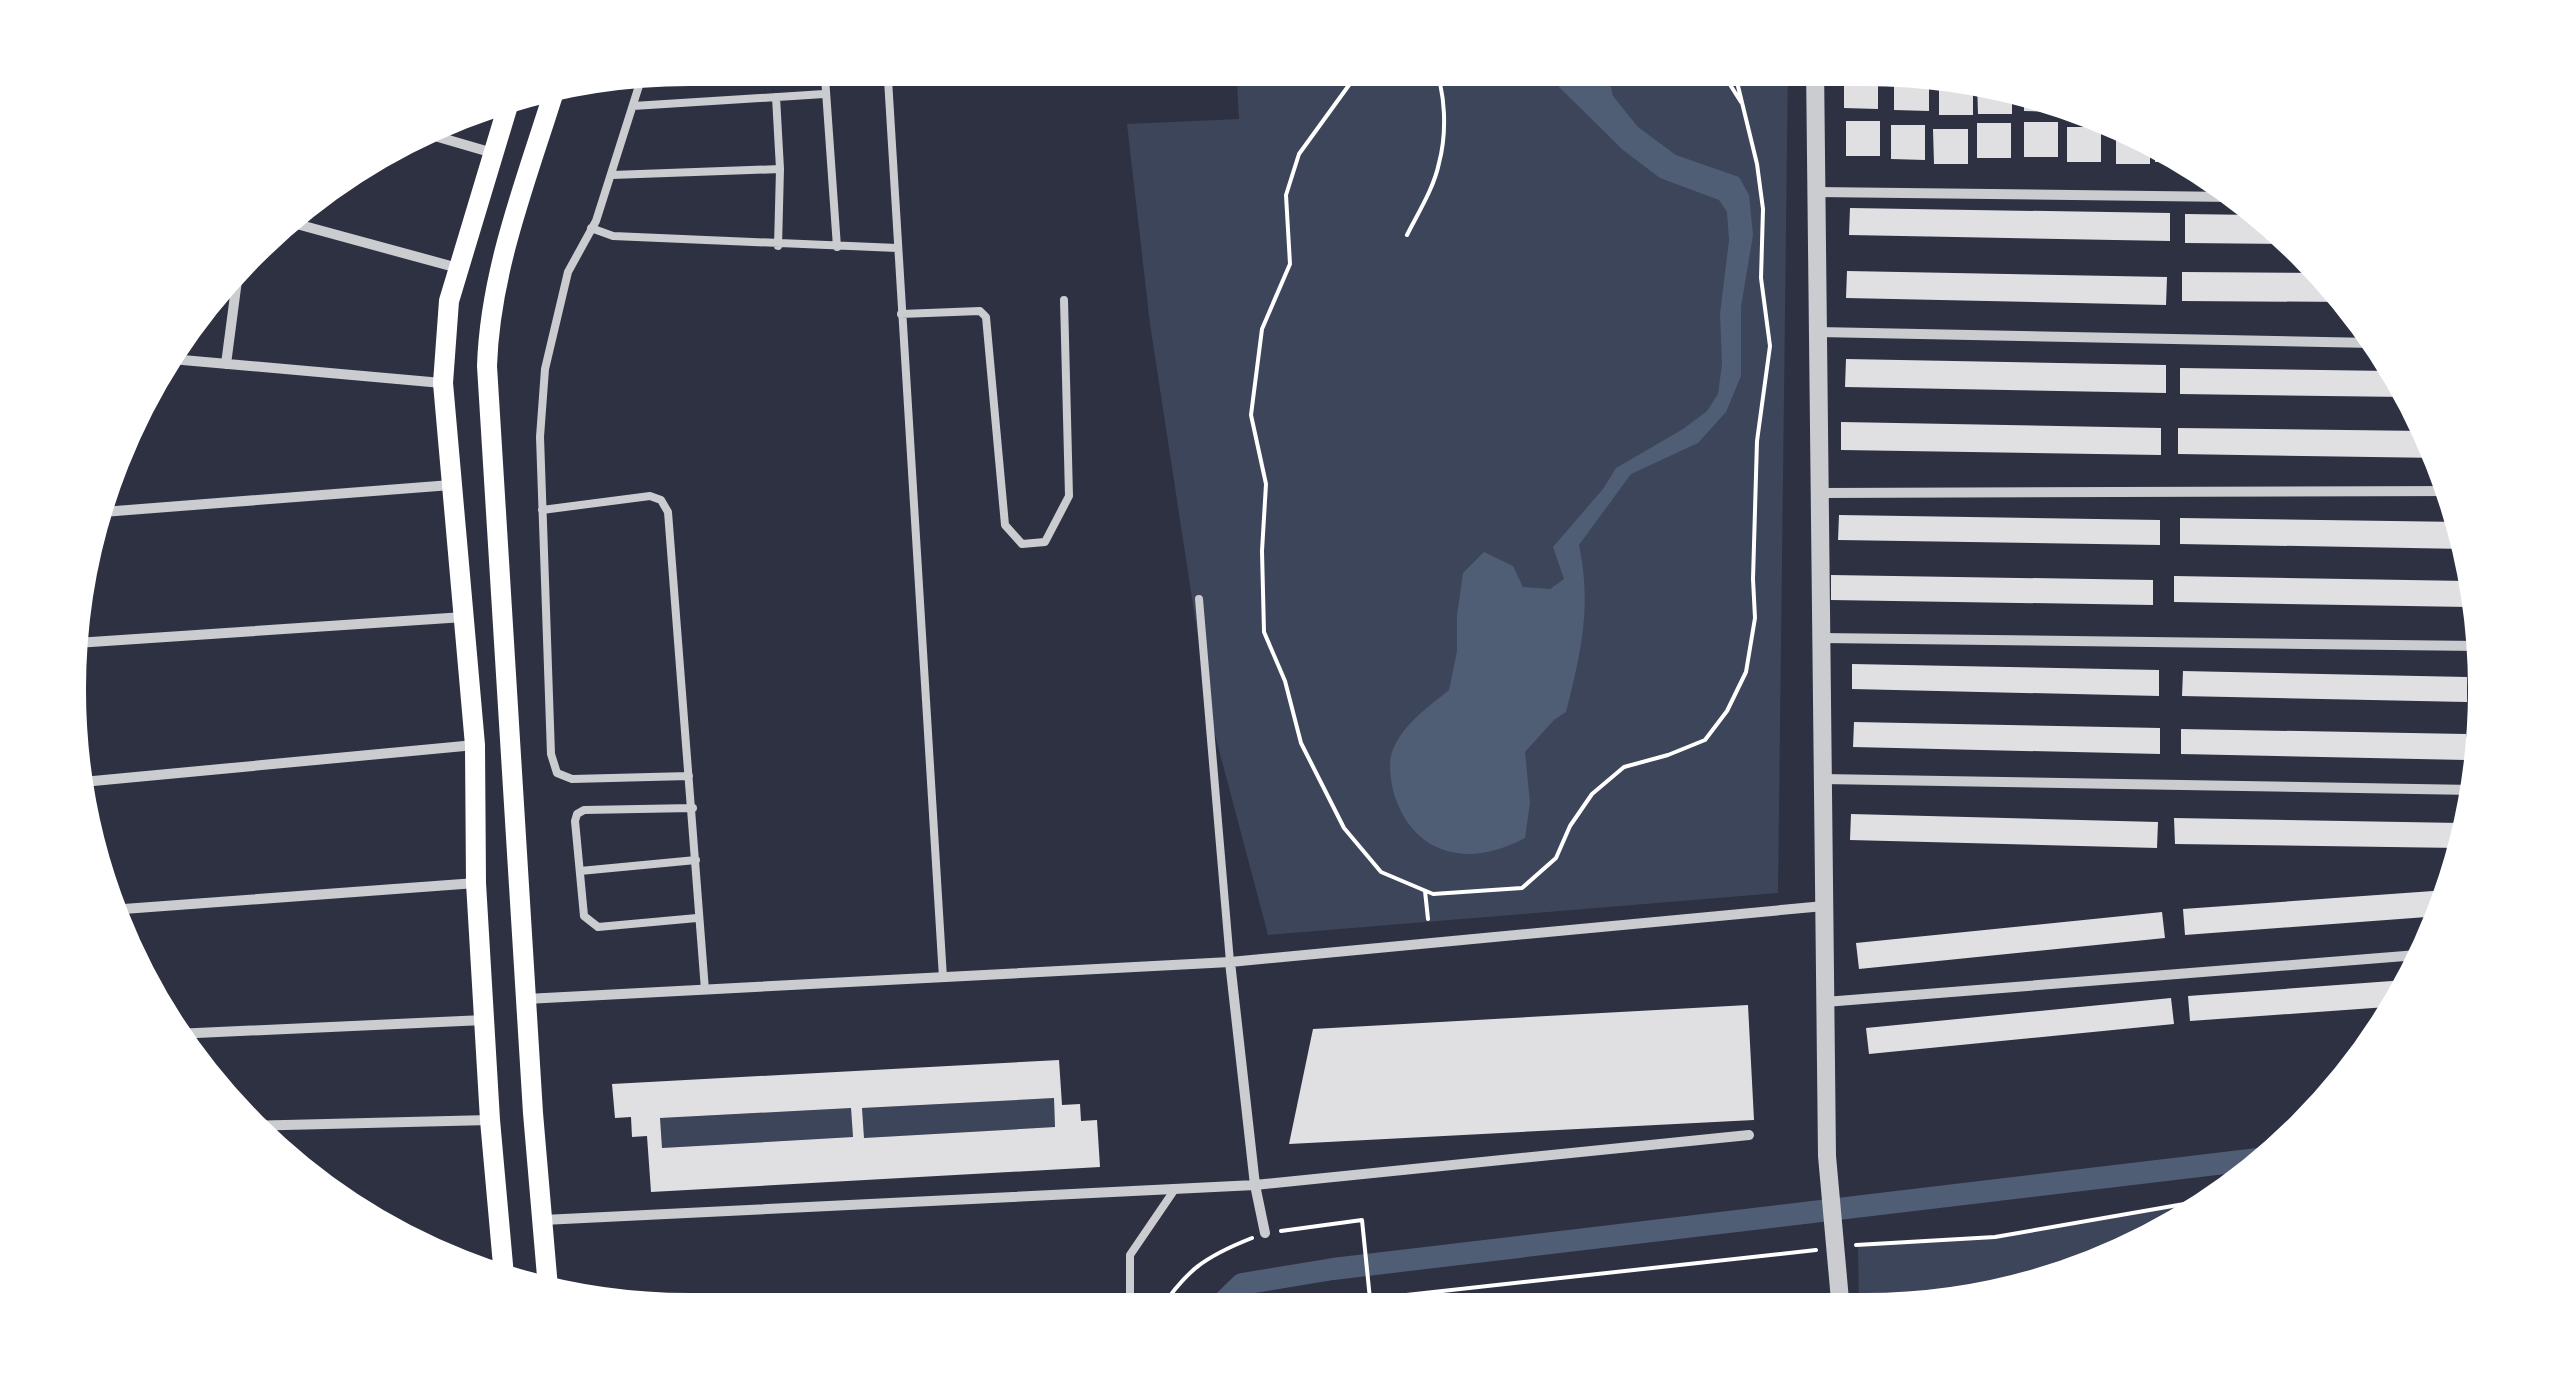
<svg xmlns="http://www.w3.org/2000/svg" width="2554" height="1379" viewBox="0 0 2554 1379" font-family="'Asap Condensed',sans-serif">
	<rect width="100%" height="100%" fill="#2d3142"/>
	<!-- green -->
	<path fill="#3c4559" d="M1236 63 1788 64 1778 893 1268 935 1210 716 1150 324 1127 124 1239 119Z
		M1054 1098 1055 1127 864 1138 862 1108Z
		M851 1108 853 1137 662 1148 660 1118Z
		M2230 1196 2213 1211 2104 1269 1947 1311H1859L1858 1245 1995 1237Z"/>
	<!-- water -->
	<path fill="#4f5d75" d="M1555 63H1605L1613 96 1638 127 1676 155 1739 177 1749 195 1753 235 1741 307V376L1726 412 1698 443 1631 474 1579 545C1592 607 1581 652 1566 712L1554 720 1525 752 1530 803 1525 838C1472 867 1416 858 1395 797 1391 786 1388 763 1392 752 1402 725 1428 707 1449 690L1457 651V615L1463 573 1484 552 1513 566 1523 587 1550 589 1564 579 1553 547 1603 489 1616 468 1683 429 1707 411 1718 394 1722 364 1720 314 1729 240 1727 212 1719 200 1660 178 1623 150 1558 86Z"/>
	<g fill="none" stroke-linecap="round" stroke-linejoin="round">
		<!-- canal -->
		<path stroke="#4f5d75" stroke-width="22" d="M1212 1313 1242 1284 1333 1269 2275 1157"/>
	</g>
	<!-- building -->
	<path fill="#e0e0e3" fill-rule="evenodd" d="M1844 73 1878 74V109L1844 108Z
		M1894 75 1929 76V111L1894 110Z
		M1939 80 1973 82V115H1939Z
		M1977 83 2012 92V114H1978Z
		M2024 96 2058 105V112L2024 111Z
		M1846 121H1880V156H1846Z
		M2024 122H2058V157H2024Z
		M1977 123H2011V158H1977Z
		M1891 125H1925V160L1891 159Z
		M2067 127H2101V162H2067Z
		M1933 129H1968V164H1934Z
		M2116 129H2144L2150 134V164H2116Z
		M2155 137 2188 162H2155Z
		M1850 208 2170 213V241L1849 235Z
		M2185 214 2256 215 2294 244 2185 243Z
		M1847 271 2167 277 2166 305 1846 298Z
		M2182 272 2332 273 2351 302 2182 301Z
		M1846 359 2166 365V393L1845 387Z
		M2180 368 2391 371 2406 397 2180 394Z
		M1841 422 2161 428V455L1841 450Z
		M2178 428 2426 431 2441 458 2178 454Z
		M1839 515 2160 520V545L1838 540Z
		M2180 518 2463 522 2466 549 2180 544Z
		M1831 575 2153 580V605L1831 600Z
		M2174 576 2468 581V607L2174 602Z
		M1852 664 2159 670V696L1852 689Z
		M2183 671 2467 677V702L2182 696Z
		M1854 722 2160 728V754L1853 747Z
		M2181 729 2466 734V760L2181 754Z
		M1851 814 2158 822 2157 848 1850 840Z
		M2174 818 2461 823V840L2459 848 2175 844Z
		M2447 890 2440 916 2185 935 2183 909Z
		M2162 912 2165 938 1859 969 1856 943Z
		M2419 979 2401 1006 2190 1021 2188 996Z
		M2171 998 2174 1024 1869 1054 1866 1028Z
		M1748 1005 1754 1120 1289 1144 1313 1029Z
		M1059 1060 1062 1105 1080 1104 1081 1121 1097 1120 1100 1167 651 1192 647 1136 632 1137 631 1117 615 1118 612 1084ZM1054 1098 1055 1127 864 1138 862 1108ZM851 1108 853 1137 662 1148 660 1118Z"/>
	<g fill="none" stroke-linecap="round" stroke-linejoin="round">
		<!-- path -->
		<path stroke="#fff" stroke-width="4" d="M1365 63 1299 154 1286 195 1290 264 1262 329 1251 415 1266 484 1262 551 1264 632 1285 681 1301 743 1344 828 1381 872 1433 894 1522 888 1556 858 1570 826 1592 794 1624 767 1668 755 1705 740 1727 711 1746 672 1755 618 1753 579 1757 441 1770 346 1761 278 1763 209 1757 164 1737 82 1742 64
			M1717 64 1741 102
			M1407 235C1418 213 1434 188 1439 163 1447 133 1446 91 1433 63
			M1425 891 1428 919
			M1281 1231 1362 1220 1370 1299 1816 1250
			M1856 1245 1995 1237 2230 1196
			M1157 1314C1186 1270 1204 1257 1252 1238"/>
		<!-- service -->
		<path stroke="#caccd0" stroke-width="8" d="M824 63 837 247
			M887 63 943 978
			M644 70 596 221 568 272 545 369 540 437 551 754 557 773 572 779 689 776
			M776 97 780 169 778 246
			M633 106 824 94
			M612 175 780 169
			M591 228 613 236 897 248
			M901 314 980 311 986 317 1005 525 1022 544 1045 542 1069 496 1064 300
			M542 510 650 496 661 500 668 512 705 990
			M1199 599 1230 962
			M693 808 584 810 577 814 575 821 584 916 598 927 697 918
			M580 871 696 860
			M1130 1314V1255L1175 1189"/>
		<!-- minor -->
		<path stroke="#caccd0" stroke-width="10" d="M421 132 493 153
			M1816 192 2233 197
			M282 220 458 268
			M1818 332 2374 343
			M160 358 442 383
			M226 364 239 265
			M1820 493 2459 491
			M90 513 451 485
			M1821 638 2479 646
			M76 643 464 617
			M1822 779 2474 790
			M72 783 475 745
			M110 910 476 883
			M1230 962 1255 1185 1265 1233
			M526 999 1230 962 1824 906
			M1825 1002 2430 954
			M175 1034 484 1020
			M241 1126 490 1120
			M543 1220 1255 1185 1749 1135"/>
		<!-- tertiary -->
		<path stroke="#caccd0" stroke-width="18" d="M1815 64 1827 1156 1841 1311"/>
		<!-- secondary -->
		<path stroke="#fff" stroke-width="20" d="M504 1276 490 1120 476 883 475 745 443 383 449 301 512 92
			M548 1288 533 1113 487 366C490 269 528 176 556 85"/>
	</g>
	<!-- crop -->
	<path d="M0 0H2554V1379H0ZM689 80H1865A609 609 0 0 1 2474 689V690A609 609 0 0 1 1865 1299H689A609 609 0 0 1 80 690V689A609 609 0 0 1 689 80Z" fill="#fff" fill-rule="evenodd"/>
	<path fill="none" stroke="#fff" stroke-width="12" d="M689 80H1865A609 609 0 0 1 2474 689V690A609 609 0 0 1 1865 1299H689A609 609 0 0 1 80 690V689A609 609 0 0 1 689 80Z"/>
</svg>
